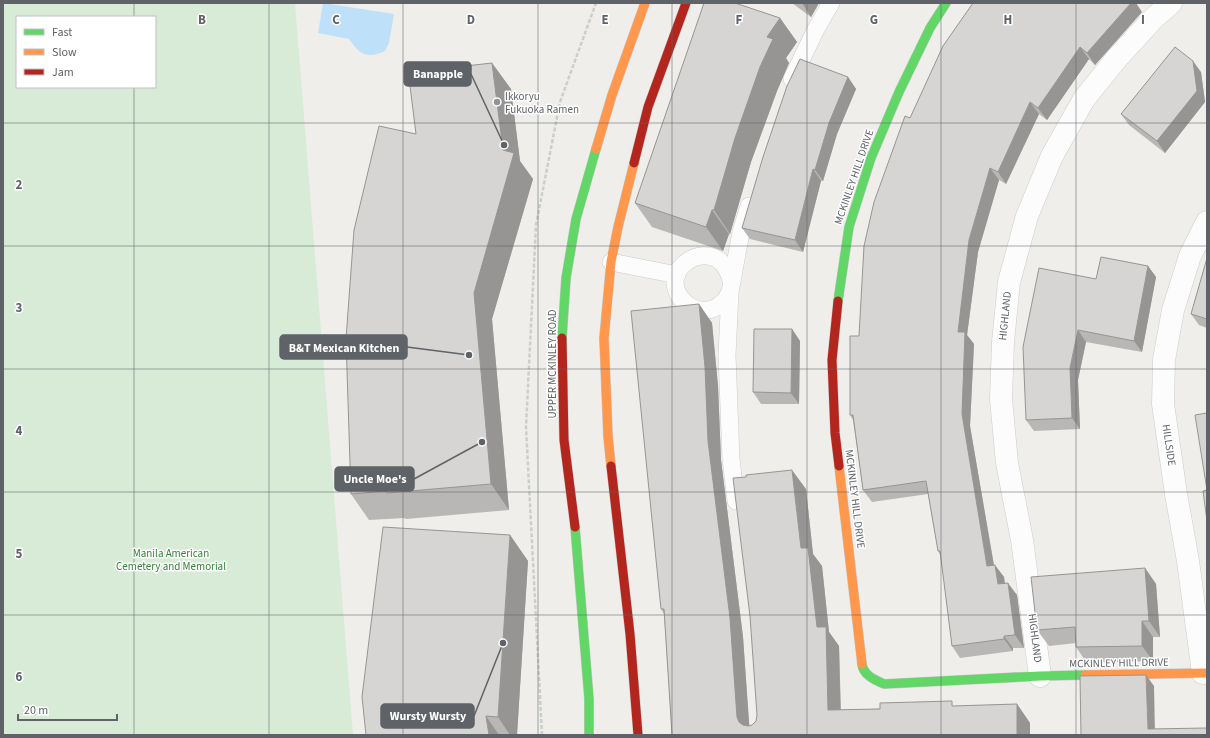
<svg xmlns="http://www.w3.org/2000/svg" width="1210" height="738" viewBox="0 0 1210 738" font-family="'Source Sans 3',sans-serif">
	<rect width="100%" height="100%" fill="#efeeea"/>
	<!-- green -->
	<path fill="#d8ebd6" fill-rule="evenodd" d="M3 3H295L353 735H3ZM17 17H155V87H17Z"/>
	<!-- water -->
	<path fill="#bfe0f9" d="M323 3 394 14 389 43 385 51C367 59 360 55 349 39L318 33Z"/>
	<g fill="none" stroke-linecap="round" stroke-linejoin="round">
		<defs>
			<path id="lane" d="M792 79 816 29 831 3
				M611 262 677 275
				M730 292C728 295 726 300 723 302 697 328 657 287 684 264 691 258 698 255 707 256 721 257 728 269 731 280
				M736 501 731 459 727 355 730 292 741 232 749 206"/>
			<path id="street" d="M1203 673 1188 561 1176 494 1163 404 1164 360 1173 310 1190 256 1207 222
				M1040 676 1022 540 1007 463 1001 399 1003 342 1009 282 1027 216 1052 156 1084 99 1118 57 1154 18 1171 3"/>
			<path id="fast" d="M838 301 849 227 871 158 899 92 930 28 946 3
				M562 338 566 278 576 219 596 149
				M575 527 589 699V735
				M862 664C863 675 875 680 884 684L1040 676 1085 675"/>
			<path id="slow" d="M596 149 612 95 645 3
				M611 466 608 436 604 338 611 262 618 227 634 163
				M839 466 862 664
				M1085 675 1207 673"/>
			<path id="jam" d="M634 163 648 107 686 3
				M838 301 832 360 835 433 839 466
				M562 338 564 440 575 527
				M611 466 630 634 638 735"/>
		</defs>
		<!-- lane casing -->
		<use href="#lane" stroke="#cbcccc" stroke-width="18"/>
		<!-- street casing -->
		<use href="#street" stroke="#cbcccc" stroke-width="23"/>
		<!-- fast casing -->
		<use href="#fast" stroke="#cacacb" stroke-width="10"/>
		<!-- slow casing -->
		<use href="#slow" stroke="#cacacb" stroke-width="10"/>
		<!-- jam casing -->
		<use href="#jam" stroke="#cacacb" stroke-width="10"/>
		<!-- path -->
		<path stroke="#cacfcc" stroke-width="2.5" stroke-dasharray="4 2" stroke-linecap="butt" d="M542 735 526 427 536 225 560 102 596 3"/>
		<!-- lane -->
		<use href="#lane" stroke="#fdfcfc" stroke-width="17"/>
		<!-- street -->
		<use href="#street" stroke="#fdfcfc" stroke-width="22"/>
		<!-- fast -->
		<use href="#fast" stroke="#63d668" stroke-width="9"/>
		<!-- slow -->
		<use href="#slow" stroke="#ff974d" stroke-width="9"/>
		<!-- jam -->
		<use href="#jam" stroke="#b3261e" stroke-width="9"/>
	</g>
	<!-- wall -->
	<path fill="#b8b7b5" d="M792 3H819L811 17Z
		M1142 12 1095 65 1089 59 1047 120 1039 114 1006 184 999 180 978 252 967 335 974 344 970 426 994 565 1004 577 1005 583 1017 595 1024 648H1013V651L960 658 952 646 941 556 938 551 928 494 872 502 863 490 853 420 850 415 859 336 910 118Z
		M780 18 797 42 786 58 789 63 777 91 751 162 730 234H729L723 251 652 227 635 203Z
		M492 63 511 89 520 161 533 179 492 319 509 510 406 519 404 518 369 520 351 494 416 134 449 81Z
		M1201 72 1205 102 1165 153 1129 125 1121 114Z
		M848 77 856 89 837 134 823 181H821L803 252 750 239 742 228Z
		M1207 258V328L1199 325 1191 314Z
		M1148 266 1156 277 1142 352 1086 342 1078 380 1080 429 1034 431 1026 420 1096 279Z
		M699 304 712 323 718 386 721 460 743 637 749 725H752L756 721 806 489 813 554 822 566 829 632 839 646 841 710 1017 704 1030 723 672 735 664 614 661 609Z
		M792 329 800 341 799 404H761L753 392Z
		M510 535 528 561 517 735H366Z
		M1145 568 1156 584 1160 637H1153V661L1087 663 1076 647V643L1049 646 1037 630Z"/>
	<!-- shaded-wall -->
	<path fill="#969594" d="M802 3H819L811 17Z
		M1131 3H1136L1142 12 1095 65 1087 53Z
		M780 18 797 42 786 58 789 63 777 91 751 162 730 234 714 210 735 138 767 37Z
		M1080 47 1089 59 1047 120 1038 108Z
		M1193 61 1201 72 1205 102 1165 153 1157 141Z
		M492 63 511 89 520 161 533 179 492 319 509 510 491 484 474 293 503 150Z
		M848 77 856 89 837 134 823 181 815 170 829 123Z
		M1030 102 1039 114 1006 184 998 172Z
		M990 168 999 180 978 252 967 335 974 344 970 426 996 578 987 566 962 414 958 332 969 240Z
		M813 169 821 181 803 252 795 240Z
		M712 210 729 234 723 251 706 227Z
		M1148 266 1156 277 1142 352 1134 341Z
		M699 304 712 323 718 386 721 460 743 637 750 735 739 722 737 717 708 441Z
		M792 329 800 341 799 404 791 393Z
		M1078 330 1086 342 1078 380 1080 429 1072 418 1070 368Z
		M792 470 806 489 813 554 822 566 829 632 839 646 841 729 828 710 817 627 801 548Z
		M510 535 528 561 517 735H510L498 717Z
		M995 565 1004 577 1006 596 998 584Z
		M1145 568 1156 584 1160 637 1149 621Z
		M1008 583 1017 595 1024 648 1015 635Z
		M1142 621 1153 637V661L1142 646Z
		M1004 636 1013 648V651L1004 639Z
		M1146 675 1154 686 1155 735 1148 729Z
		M1017 704 1030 723V735H1017Z
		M486 716 499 735H489Z"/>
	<!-- building -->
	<path fill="#d6d5d3" stroke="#969594" d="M704 3H735L780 18 767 37 773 39 760 67 735 138 714 210H712L706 227 635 203Z
		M973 3H1131L1087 53 1080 47 1038 108 1030 102 998 172 990 168 969 240 958 332H965L962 414 987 566 995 565 998 584 1008 583 1015 635 1004 636V639L952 646 940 551H938L926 481 863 490 853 415H850V336H859L864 246 874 202 905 116 910 118 943 46Z
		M1175 47 1193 61 1197 91 1157 141 1121 114Z
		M800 59 848 77 829 123 815 170 813 169 795 240 742 228 763 157 787 86Z
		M492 63 503 150 514 153 474 293 491 484 387 493V491L351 494 346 339 354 230 379 126 416 134 410 86 449 81 448 68Z
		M1101 257 1148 266 1134 341 1078 330 1070 368 1072 418 1026 420 1023 347 1039 268 1096 279Z
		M1207 258V319L1191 314Z
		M699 304 705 367 708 441 730 618 737 717 739 722 743 725 748 726 752 725 756 721 757 715 750 616 733 478 746 477V475L792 470 801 548H808L817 627H826L828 710 880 709V703L952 701V706L1017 704V735H672L664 609H661L631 311Z
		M754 329H792L791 393 753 392Z
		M1207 413V490L1195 415Z
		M1207 490V521L1203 491Z
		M383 527 510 535 498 717 486 716 489 735H366L362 697Z
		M1145 568 1149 621H1142V646L1076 647 1075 627 1037 630 1031 577Z
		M1146 675 1148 729 1207 728V735H1081L1080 676Z"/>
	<!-- grid -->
	<path fill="none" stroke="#5f6368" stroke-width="1" stroke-opacity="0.55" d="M134 3V17M269 3V735M403 3V735M538 3V735M672 3V735M807 3V735M941 3V735M1076 3V735M134 87V735M3 123H1207M3 246H1207M3 369H1207M3 492H1207M3 615H1207"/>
	<!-- markers -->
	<circle fill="#919496" stroke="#fff" stroke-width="1.5" cx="497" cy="102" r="4"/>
	<g text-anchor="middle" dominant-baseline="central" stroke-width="3" stroke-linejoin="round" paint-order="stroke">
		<!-- poi labels -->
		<g font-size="11" fill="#5f6368" stroke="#fff" text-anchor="start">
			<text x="505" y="96">Ikkoryu<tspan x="505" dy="13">Fukuoka Ramen</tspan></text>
		</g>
		<!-- street labels -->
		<g font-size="11" fill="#5f6368" stroke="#fff">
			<text transform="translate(854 177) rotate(-71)">MCKINLEY HILL DRIVE</text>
			<text transform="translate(1005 316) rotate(-84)">HIGHLAND</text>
			<text transform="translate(552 364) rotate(-90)">UPPER MCKINLEY ROAD</text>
			<text transform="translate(1169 445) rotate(82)">HILLSIDE</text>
			<text transform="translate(855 499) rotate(83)">MCKINLEY HILL DRIVE</text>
			<text transform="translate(1035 638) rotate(83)">HIGHLAND</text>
			<text transform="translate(1119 663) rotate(-1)">MCKINLEY HILL DRIVE</text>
		</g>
		<!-- park labels -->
		<g font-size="11" fill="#348238" stroke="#fff">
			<text x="171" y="553">Manila American<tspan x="171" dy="13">Cemetery and Memorial</tspan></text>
		</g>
	</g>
	<g font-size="13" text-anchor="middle" font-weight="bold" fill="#5f6368" stroke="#fff" stroke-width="3" stroke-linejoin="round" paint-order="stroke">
		<text x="202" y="24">B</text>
		<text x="336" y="24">C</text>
		<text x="471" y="24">D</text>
		<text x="605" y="24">E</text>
		<text x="739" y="24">F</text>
		<text x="874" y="24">G</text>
		<text x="1008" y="24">H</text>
		<text x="1143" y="24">I</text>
		<text x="19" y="189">2</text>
		<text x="19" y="312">3</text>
		<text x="19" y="435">4</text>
		<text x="19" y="558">5</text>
		<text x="19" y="681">6</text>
	</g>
	<!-- callouts -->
	<path fill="none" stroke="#5f6368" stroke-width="1.5" d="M504 145L471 74M469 355L407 347M482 442L414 479M503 643L474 716"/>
	<g fill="#5f6368" stroke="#fff" stroke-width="1.5">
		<circle cx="504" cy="145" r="4"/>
		<circle cx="469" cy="355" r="4"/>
		<circle cx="482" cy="442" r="4"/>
		<circle cx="503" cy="643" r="4"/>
	</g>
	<g fill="#5f6368" stroke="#5f6368" stroke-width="1.5">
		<rect x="404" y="62" width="67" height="24" rx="4"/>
		<rect x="280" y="335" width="127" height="24" rx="4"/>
		<rect x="335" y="467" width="79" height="24" rx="4"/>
		<rect x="381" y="704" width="93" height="24" rx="4"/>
	</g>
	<g font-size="12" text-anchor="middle" font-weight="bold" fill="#fff">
		<text x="438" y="78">Banapple</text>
		<text x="344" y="352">B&amp;T Mexican Kitchen</text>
		<text x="375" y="483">Uncle Moe's</text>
		<text x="428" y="720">Wursty Wursty</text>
	</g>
	<!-- border -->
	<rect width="1210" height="738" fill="none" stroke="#5f6368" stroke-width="8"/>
	<!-- legend -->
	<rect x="16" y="16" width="140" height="72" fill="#ffffff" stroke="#bfc1c3"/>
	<rect x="24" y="29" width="20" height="6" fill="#63d668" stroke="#bfc1c3"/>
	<text x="52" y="36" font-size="12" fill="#5f6368">Fast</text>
	<rect x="24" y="49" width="20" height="6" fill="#ff974d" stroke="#bfc1c3"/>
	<text x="52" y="56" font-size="12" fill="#5f6368">Slow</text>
	<rect x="24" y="69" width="20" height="6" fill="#b3261e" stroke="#bfc1c3"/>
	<text x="52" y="76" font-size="12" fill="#5f6368">Jam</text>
	<!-- scale -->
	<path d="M18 714v6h99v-6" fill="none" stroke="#5f6368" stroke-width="2"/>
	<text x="24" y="714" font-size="12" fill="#5f6368" stroke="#ffffff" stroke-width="3" paint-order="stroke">20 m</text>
</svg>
